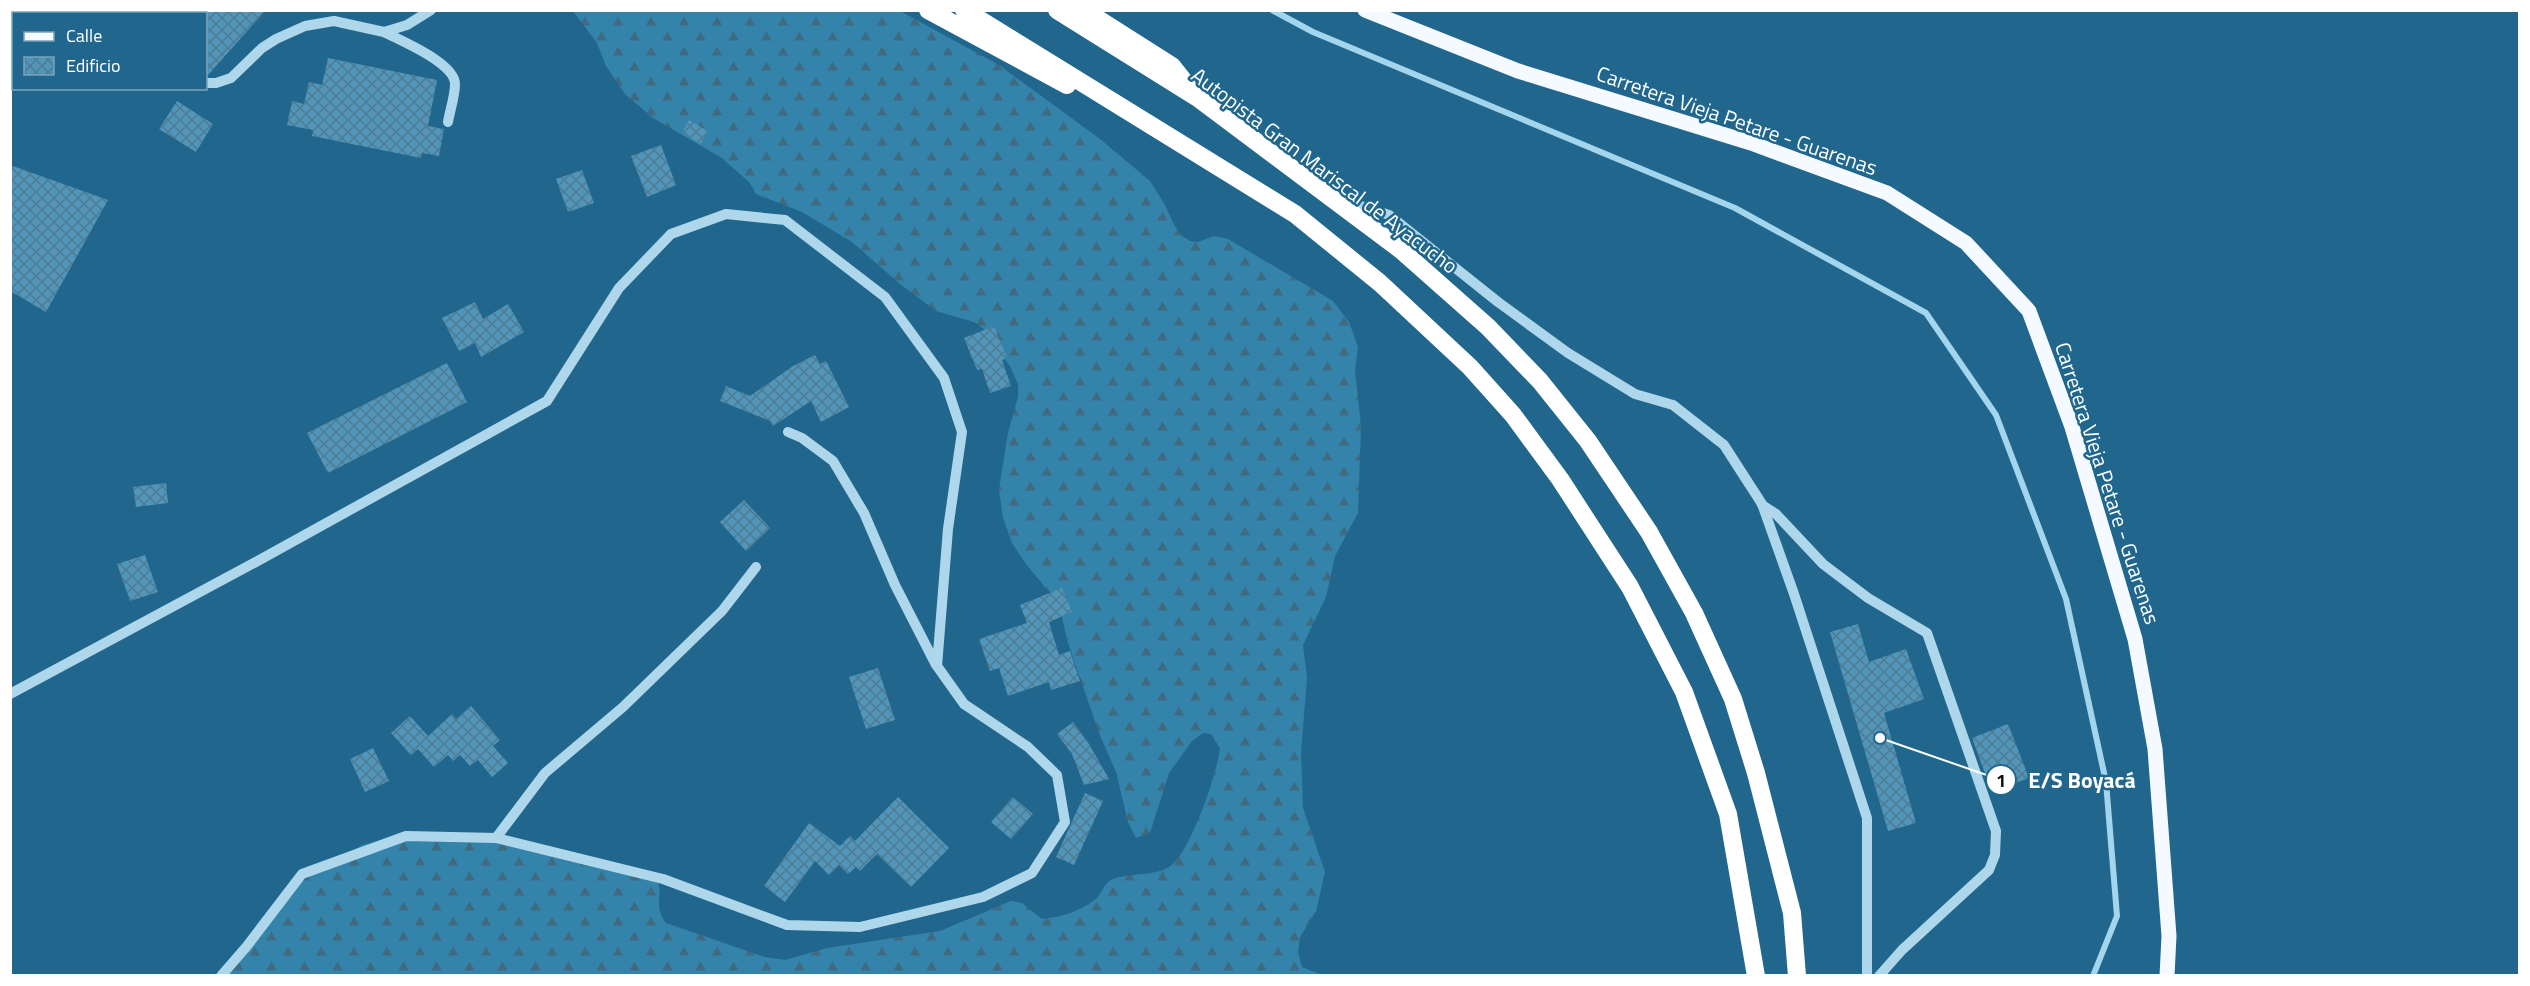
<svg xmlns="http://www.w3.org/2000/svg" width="2530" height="986" viewBox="0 0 2530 986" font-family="'Titillium Web',sans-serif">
	<defs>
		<pattern id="forest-firs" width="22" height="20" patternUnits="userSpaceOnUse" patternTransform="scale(1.5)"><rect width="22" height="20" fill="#3483aa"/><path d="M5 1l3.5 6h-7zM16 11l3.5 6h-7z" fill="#3f6a80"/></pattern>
		<pattern id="building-cross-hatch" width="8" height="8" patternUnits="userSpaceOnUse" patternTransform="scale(1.5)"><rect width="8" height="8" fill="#5195b8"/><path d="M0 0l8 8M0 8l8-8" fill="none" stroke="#4f7b92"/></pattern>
	</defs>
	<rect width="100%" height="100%" fill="#21678d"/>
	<!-- forest -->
	<path fill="url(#forest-firs)" d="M573 11H900L999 65 1100 139 1150 181 1165 205 1174 225 1182 236 1190 241 1198 242 1214 236 1228 239 1333 301 1349 322 1358 347 1355 370 1361 426 1358 513 1335 556 1326 597 1303 645 1307 678 1301 752 1303 808 1325 872 1316 911 1300 937 1298 952 1302 967 1322 975 215 976 250 945 296 885 362 845 416 831 499 836 658 880C663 898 653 906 666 923L765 957 785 960 827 948 940 931 1011 901 1022 903 1042 919C1061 917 1082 911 1097 898 1102 892 1104 884 1111 880 1129 872 1152 877 1169 867 1189 857 1218 771 1220 748L1211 734 1203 733 1192 741 1169 773 1150 833 1136 838 1128 822 1116 772 1099 733 1067 640 1059 604 1026 564 1012 543 1003 518 999 489 1008 433 1018 397V384L1010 366 984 329 974 322 936 311 900 284 852 242 802 212 756 194 750 183 722 158 653 118 625 94 606 66 597 43Z"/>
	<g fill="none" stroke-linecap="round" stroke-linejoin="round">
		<!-- stream -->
		<path stroke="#a3d5ed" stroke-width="6" d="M1272 10 1313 32 1735 208 1926 313 1996 415 2066 599 2106 782 2117 916 2093 976"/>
	</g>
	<!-- building -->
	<path fill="url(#building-cross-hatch)" d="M206 10H266L208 75 206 76Z
		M328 58 437 80 428 126 444 129 439 156 422 153 421 158 312 136 313 130 287 125 292 101 304 104 309 82 322 85Z
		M177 101 213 124 196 152 159 129Z
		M689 120 708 131 701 144 682 133Z
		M661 145 676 185 647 197 631 156Z
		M10 165 108 200 46 312 10 291Z
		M582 170 594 203 568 212 556 179Z
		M475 302 483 319 508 304 524 332 481 357 475 343 459 351 442 318Z
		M994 326 1007 358 1002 360 1011 386 990 393 982 369 977 370 964 338Z
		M815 355 820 364 826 361 849 407 821 422 811 401 773 426 770 421 720 401 726 386 750 396 793 366Z
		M447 363 467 402 328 473 307 433Z
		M166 483 168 503 136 507 133 487Z
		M744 500 770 528 746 551 720 522Z
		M145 555 158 592 130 601 117 564Z
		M1062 588 1072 612 1049 622 1059 655 1070 651 1080 681 1051 690 1049 682 1008 696 999 668 990 671 979 639 1027 623 1020 605Z
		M1858 624 1869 662 1906 649 1924 699 1884 713 1916 823 1888 831 1830 632Z
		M878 668 895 720 866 729 849 677Z
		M471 706 500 740 493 746 508 763 492 777 478 760 470 766 460 755 453 761 448 755 434 767 418 749 411 755 391 733 410 716 428 736 452 714 456 719Z
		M1073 722 1089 744 1109 779 1084 785 1072 754 1057 734Z
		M2008 724 2029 778 1992 792 1972 738Z
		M373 748 389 781 365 792 350 759Z
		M1085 793 1103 801 1074 865 1056 857Z
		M898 797 949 848 911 887 877 854 860 871 856 867 848 874 839 865 829 875 815 861 785 902 764 886 809 823 840 846 850 836 855 841Z
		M1013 797 1033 814 1011 839 991 822Z"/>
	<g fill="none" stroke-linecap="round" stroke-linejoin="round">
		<!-- minor -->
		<path stroke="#afd7ec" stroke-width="10" d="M42 10 49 14
			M384 32C401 41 455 63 455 84 455 96 450 110 448 122
			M206 83H216L231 78 262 48 276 39 305 26 334 21 384 32 407 25 431 10
			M1339 199 1389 215 1498 302 1568 353 1635 394 1673 405 1724 445 1762 504 1794 594 1867 818V976
			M788 432 802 438 833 461 864 513 895 585 936 665
			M1762 505 1776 514 1823 564 1868 598 1927 633 1996 831 1995 855 1989 870 1902 950 1879 976
			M10 694 254 563 547 401 619 288 671 234 726 214 785 220 885 297 944 378 962 432 948 529 937 666 964 704 1028 747 1057 775 1065 822 1032 873 983 897 860 927 787 925 663 879 496 838 406 836 302 874 247 946 221 976
			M496 838 545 773 623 707 722 611 756 567"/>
		<!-- major -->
		<path stroke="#f4faff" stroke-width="15" d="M1365 10 1518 71 1751 143 1887 193 1966 243 2029 311 2072 427 2135 639 2155 749 2169 936 2167 976"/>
		<!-- highway -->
		<path stroke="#fff" stroke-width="18" d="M928 10 1067 85
			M964 10 1295 214 1380 283 1470 367 1513 415 1560 479 1630 587 1684 692 1728 814 1756 976
			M1057 10 1198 98 1401 250 1488 327 1540 381 1588 441 1649 532 1694 613 1733 699 1756 773 1792 913 1797 976
			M1084 10 1172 66 1187 85"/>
	</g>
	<g text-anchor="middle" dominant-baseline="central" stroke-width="5" stroke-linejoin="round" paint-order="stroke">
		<!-- street labels -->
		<g font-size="21" fill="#fff" stroke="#21678d">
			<text transform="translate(1737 120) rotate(19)">Carretera Vieja Petare - Guarenas</text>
			<text transform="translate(1325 170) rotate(37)">Autopista Gran Mariscal de Ayacucho</text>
			<text transform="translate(2108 483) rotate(72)">Carretera Vieja Petare - Guarenas</text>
		</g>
	</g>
	<!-- callouts -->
	<path fill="none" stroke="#fff" stroke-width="2" d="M1880 738L2001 780"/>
	<g fill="#fff" stroke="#21678d" stroke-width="2">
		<circle cx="1880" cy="738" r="6"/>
		<circle cx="2001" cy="780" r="15"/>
	</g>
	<g font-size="18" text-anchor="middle" font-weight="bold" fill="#111">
		<text x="2001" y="787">1</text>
	</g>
	<g font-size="22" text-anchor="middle" font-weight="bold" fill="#fff" stroke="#21678d" stroke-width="5" stroke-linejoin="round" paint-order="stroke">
		<text x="2082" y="788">E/S Boyacá</text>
	</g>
	<!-- border -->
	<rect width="2530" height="986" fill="none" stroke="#ffffff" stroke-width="24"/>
	<!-- legend -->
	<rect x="12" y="12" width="195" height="78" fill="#21678d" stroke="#7aa4bb" stroke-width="1.5"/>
	<rect x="24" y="32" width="30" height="9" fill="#f4faff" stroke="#7aa4bb" stroke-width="1.5"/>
	<text x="66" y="42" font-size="18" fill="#ffffff">Calle</text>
	<rect x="24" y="57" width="30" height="18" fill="url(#building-cross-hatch)" stroke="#7aa4bb" stroke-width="1.5"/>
	<text x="66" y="72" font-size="18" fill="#ffffff">Edificio</text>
</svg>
